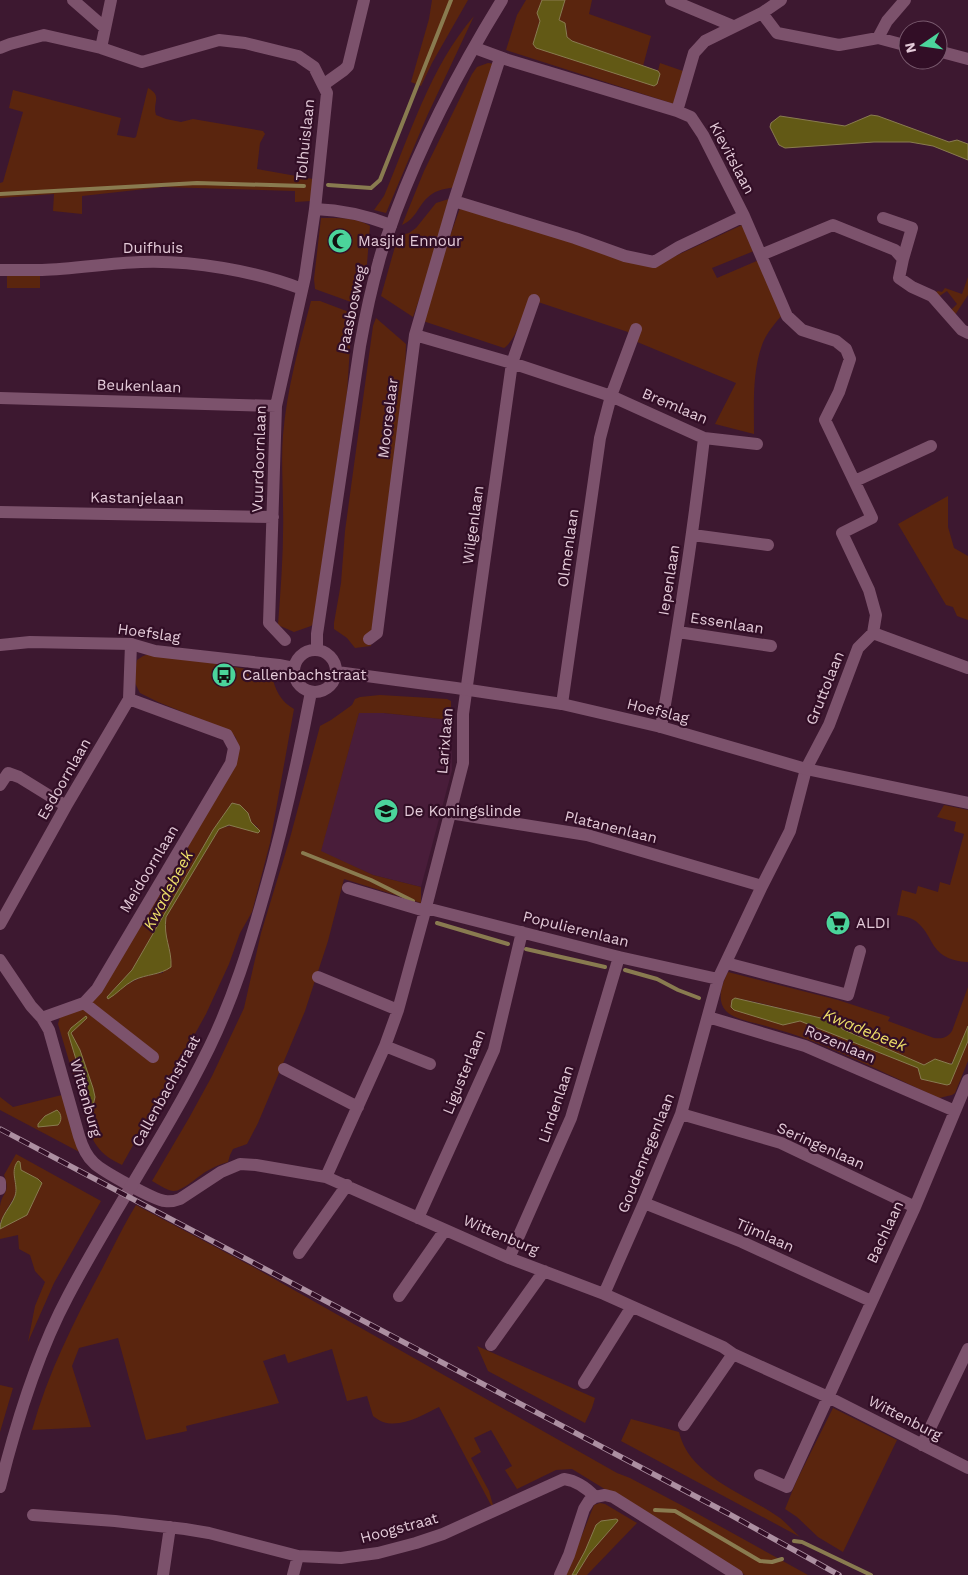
<svg xmlns="http://www.w3.org/2000/svg" width="968" height="1575" viewBox="0 0 968 1575" font-family="'Work Sans',sans-serif">
	<rect width="100%" height="100%" fill="#3d1830"/>
	<!-- built -->
	<path fill="#491d3a" d="M359 712 384 713 451 720 452 770 421 887 373 875 320 852Z"/>
	<!-- green -->
	<path fill="#5a250e" fill-rule="evenodd" d="M432 0H468L432 63 421 86 411 82 429 19Z
		M526 0H542L537 13 540 20 533 44 659 81 660 74 658 71 660 63 683 71 674 104 506 50 517 15Z
		M565 0H592L589 14 651 36 643 66 572 41 567 37 566 25 559 21Z
		M474 16 427 116 386 213 374 210 384 196C410 135 430 67 474 16Z
		M488 63 496 64 459 187C450 188 439 189 432 194 418 203 418 218 402 225L424 171 472 74 477 67Z
		M148 88C163 96 152 103 156 115L166 119 181 122 193 119 263 131 265 134 260 143 257 169 313 179 311 201 295 202V191L163 187 82 196V214L53 211 54 194 0 198V183L3 182 23 112 9 108 13 90 121 118 117 135 134 138 136 137Z
		M455 197 413 317 381 296 398 236 409 233 416 228 436 203Z
		M460 208 654 266 742 225 754 251 712 268 717 278 759 260 784 313C776 322 766 333 762 345 752 373 754 405 754 434L715 424 736 383 630 339 628 332 529 299C524 313 516 340 504 348L420 320Z
		M321 218C337 218 356 217 370 226L367 264 351 302 315 289 314 279Z
		M7 275 40 276V288H7Z
		M968 277V295L955 315 950 311 957 304 947 291 938 297 934 293 938 291 942 292 945 288 962 294Z
		M311 301H320L349 312 348 325 350 347 347 393 313 624 311 626 294 632 278 625C281 586 284 546 283 507 283 483 281 459 283 435 287 388 299 346 311 301Z
		M376 318 406 344 405 371 371 646 355 648 347 638 334 629V623L341 583 345 531 373 326Z
		M948 496V527L954 548 968 556V620L957 616 953 607 946 605 898 524Z
		M153 653 263 672 272 674C274 689 281 702 294 709L270 843 252 912 240 933 229 964 206 1014 122 1165C107 1157 101 1154 92 1138L58 1024 60 1017 83 1008 152 1063 158 1054 96 1009 89 1002 238 748 236 738 230 731 158 702 140 693 135 683V669L137 660 143 656ZM232 803H235L248 813 250 822 258 827C244 827 232 823 219 829L166 917 165 929 166 941 163 973C137 976 128 983 108 999L107 997 132 970 213 830Z
		M380 695 447 699 451 701V720L384 713H359L321 851 373 875 421 887V903L344 879 328 941 305 1011 258 1123 247 1144 233 1149 230 1155 228 1162C220 1164 214 1167 207 1171 198 1176 182 1192 173 1191 166 1190 158 1184 152 1181L189 1118 212 1076 244 1008 261 933 290 838 320 726 331 720 352 705 355 699 360 697Z
		M944 805 968 810V962C955 962 941 957 934 946 929 938 926 930 918 923 913 918 904 916 897 915L902 890 916 894 918 886 938 892 940 882 950 885 964 834 954 831 956 822 937 817Z
		M728 972 838 1000 890 1017 888 1021 934 1038C942 1039 947 1038 952 1031L968 987V1026L953 1061 950 1064 935 1059 924 1065 842 1029 837 1022 756 1002 736 998 732 1000 783 1025 800 1021 918 1068 921 1079 947 1085 949 1084 968 1041V1061L955 1093 952 1095 939 1098C883 1073 828 1043 769 1027 758 1023 734 1020 726 1011 716 1000 722 984 728 972Z
		M62 1095 85 1155 0 1110V1097L13 1107Z
		M16 1154 101 1201 54 1283 28 1342 35 1306 45 1282 35 1271 30 1255 19 1249 18 1235 0 1239V1229L27 1215 42 1183 21 1170 20 1162 14 1177 16 1188 15 1195 0 1222C0 1217 0 1211 0 1206 2 1191 11 1194 4 1175Z
		M136 1205 255 1268 617 1473 630 1478 698 1514 808 1575H745L572 1469 556 1470 517 1489 505 1470 512 1466 491 1430 474 1438 481 1452 471 1458 489 1491 493 1505H491L439 1407C423 1415 402 1428 383 1422 380 1421 376 1418 373 1416L367 1396 347 1401 332 1349 288 1363 285 1354 263 1361 279 1403 186 1426 187 1431 146 1440 118 1338 79 1348 72 1366 91 1427 32 1430C48 1373 74 1321 102 1269 113 1248 123 1226 136 1205Z
		M477 1346 595 1398 592 1408 585 1423 488 1371Z
		M0 1385 13 1388 0 1432Z
		M833 1408 897 1440 843 1552 818 1537 797 1517 785 1509 796 1482Z
		M631 1419 679 1432C689 1476 744 1493 777 1516 785 1521 792 1530 800 1537L621 1441Z
		M600 1503 605 1504 637 1523 587 1575H576L589 1554 617 1522 616 1519 601 1521 596 1525 585 1551 572 1575H566L594 1505Z"/>
	<!-- water -->
	<path fill="#625915" stroke="#897b50" d="M542 0H565L559 20 565 23 567 37 572 41 658 71 660 74 657 84 654 86 536 48 533 44 540 21 537 13Z
		M871 115 878 116 949 142 957 140 968 144V160L933 146 910 142H874L785 148 779 145 770 127 771 123 780 116 845 126Z
		M232 803 240 805 248 813 251 822 260 831 258 833 229 825 219 829 166 917C163 938 172 948 171 967 160 975 147 974 134 980 124 985 117 994 108 999L107 997 132 970 213 830Z
		M735 998 838 1022 842 1029 924 1065 935 1059 950 1064H952L968 1026V1041L950 1084 947 1085 921 1079 918 1068 800 1021 783 1025 734 1010 731 1007 732 1000Z
		M86 1016 87 1018 71 1033 80 1050 93 1088 95 1097 93 1106 85 1101 78 1066 68 1033 71 1028Z
		M57 1110C62 1114 62 1121 58 1125L38 1127V1124L45 1116Z
		M18 1161 20 1162 21 1170 38 1179 42 1183 27 1215 0 1229C0 1216 11 1207 15 1196 19 1184 9 1172 18 1161Z
		M616 1519 618 1520 617 1522 589 1554 576 1575H572L585 1551 596 1525 601 1521Z"/>
	<g fill="none" stroke-linecap="round" stroke-linejoin="round">
		<!-- stream -->
		<path stroke="#897b50" stroke-width="4" d="M328 185 371 188 380 180 451 0
			M0 194 197 183 304 186
			M303 853 371 880 413 901
			M437 923 508 944
			M526 949 605 967
			M625 970 657 979 678 990 699 998
			M655 1510 675 1511 760 1561 772 1562 782 1559
			M794 1541 802 1542 871 1575"/>
		<!-- minor -->
		<path stroke="#7c526c" stroke-width="12" d="M73 0 105 28
			M671 0 733 26
			M762 13 777 33 839 45 878 38 908 46
			M878 38 887 21 905 0
			M0 48 10 44 44 35 101 48 142 62 219 40 245 43 298 56 314 67 327 93 315 209 305 277 276 406 269 623 285 640
			M101 48 111 0
			M475 48 505 59 677 111 691 117 703 135 744 216 787 316 802 330 836 341 846 349 850 359 839 392 825 420 872 518 842 533 869 590 876 615 873 633
			M938 51 968 59
			M323 85 344 70 348 66 364 0
			M677 111 694 53 705 41 762 13 781 0
			M454 201 575 238 625 256 654 262 679 247 744 216
			M315 209C343 210 365 215 391 225
			M883 218 912 228 903 259
			M761 255 833 225 895 250 903 259 899 278 912 287 932 296 962 330 968 333
			M0 270C14 270 28 270 42 270 75 269 108 263 141 262 191 260 256 271 302 289
			M415 335 512 363 611 396 704 438 757 444
			M0 398 276 406
			M855 481 931 446
			M0 512 273 517
			M693 535 768 545
			M678 632 771 646
			M369 639 377 633 415 335 454 201 500 58
			M562 704 600 438 611 396 636 329
			M661 727C678 631 693 535 704 438
			M0 785 8 773 19 777 66 806
			M450 813 587 835 762 886
			M348 888 425 911
			M426 908 619 957 718 979
			M0 924 66 806 129 699 131 644
			M0 960 31 1006 42 1018 49 1030 79 1136C82 1146 86 1156 94 1163 102 1171 154 1200 165 1201 171 1202 175 1201 180 1199L221 1172 240 1164 256 1165 326 1177 509 1258 604 1294 723 1347 733 1354 828 1397 968 1468
			M726 963 848 995 860 951
			M318 977 398 1010
			M84 1003 153 1057
			M708 1017 805 1046 955 1111
			M42 1018 84 1003 97 989 231 763 234 748 227 735 129 699
			M385 1046 430 1064
			M284 1069 358 1107
			M681 1114 781 1143 915 1207
			M326 1177 385 1046 398 1010 425 911 463 763V714L512 363 534 300
			M0 1182V1189
			M644 1203 742 1242 871 1301
			M418 1218 494 1050 522 932
			M299 1253 347 1185
			M509 1258 571 1118 619 957
			M604 1294 644 1203 681 1114 718 979 762 886 790 831 806 769 829 725 858 648 873 633 968 668
			M399 1296 445 1230
			M491 1345 544 1271
			M584 1383 631 1308
			M684 1425 733 1354
			M922 1445 968 1349
			M760 1475 787 1487 915 1207 968 1080
			M33 1515 115 1521 185 1529 209 1533 298 1556 341 1558 378 1553 416 1543 443 1534 564 1479C577 1481 586 1487 595 1497L605 1495 613 1497 737 1575
			M163 1575 170 1527
			M293 1575 298 1556
			M560 1575 569 1555 584 1509 589 1501 595 1497"/>
		<!-- tertiary -->
		<path stroke="#7c526c" stroke-width="12" d="M0 645 30 642 131 644 155 651 279 665 294 668
			M294 671a21 21 0 1 1 42 0a21 21 0 1 1-42 0Z
			M317 650V634L360 346C365 318 371 289 379 261 383 245 390 230 395 214 423 139 460 68 502 0
			M337 672 456 688 562 704 661 727 806 769 968 803
			M0 1487C16 1423 37 1354 68 1296 112 1212 167 1134 209 1048 233 999 249 947 264 894 283 828 298 760 311 692"/>
		<defs>
			<path id="rail" d="M0 1129 729 1514 839 1575"/>
		</defs>
		<!-- rail casing -->
		<use href="#rail" stroke="#ac8fa1" stroke-width="5.5"/>
		<!-- rail -->
		<use href="#rail" stroke="#320e26" stroke-width="4" stroke-dasharray="11" stroke-linecap="butt"/>
	</g>
	<!-- icons -->
	<defs>
		<symbol id="mosque-disc" viewBox="-11 -11 22 22"><circle r="9.5" fill="#4bd49b" stroke="#320e26"/><path d="M3.5-4.9A6 6 0 1 0 3.5 4.9A5 5 0 1 1 3.5-4.9Z" fill="#111"/></symbol>
		<symbol id="bus-disc" viewBox="-11 -11 22 22"><circle r="9.5" fill="#4bd49b" stroke="#320e26"/><path d="M-5-6H5V4H4V6H2V4H-2V6H-4V4H-5ZM-3.5-4V0h7V-4ZM-3.5 1.2v1.5H-2V1.2ZM2 1.2v1.5H3.5V1.2Z" fill="#111"/></symbol>
		<symbol id="school-disc" viewBox="-11 -11 22 22"><circle r="9.5" fill="#4bd49b" stroke="#320e26"/><path d="M0-5L7-2L0 1L-7-2ZM-4 1L0 2.5L4 1V4Q0 6-4 4Z" fill="#111"/></symbol>
		<symbol id="supermarket-disc" viewBox="-11 -11 22 22"><circle r="9.5" fill="#4bd49b" stroke="#320e26"/><path d="M-6-5.5h2.5l.6 2H6L4.5 2H-2.5L-4.4-4H-6ZM-1.5 3.2a1.3 1.3 0 1 0 .1 0ZM3 3.2a1.3 1.3 0 1 0 .1 0Z" fill="#111"/></symbol>
	</defs>
	<g fill-rule="evenodd">
		<use href="#mosque-disc" x="326" y="227" width="28" height="28"/>
		<use href="#bus-disc" x="210" y="661" width="28" height="28"/>
		<use href="#school-disc" x="372" y="797" width="28" height="28"/>
		<use href="#supermarket-disc" x="824" y="909" width="28" height="28"/>
	</g>
	<g text-anchor="middle" dominant-baseline="central" stroke-width="4.5" stroke-linejoin="round" paint-order="stroke">
		<!-- street labels -->
		<g font-size="15" fill="#e4cbd9" stroke="#320e26">
			<text transform="translate(305 140) rotate(-84)">Tolhuislaan</text>
			<text transform="translate(732 158) rotate(62)">Kievitslaan</text>
			<text x="153" y="248">Duifhuis</text>
			<text transform="translate(352 309) rotate(-78)">Paasbosweg</text>
			<text transform="translate(139 386) rotate(2)">Beukenlaan</text>
			<text transform="translate(675 406) rotate(23)">Bremlaan</text>
			<text transform="translate(388 418) rotate(-83)">Moorselaar</text>
			<text transform="translate(259 459) rotate(-88)">Vuurdoornlaan</text>
			<text transform="translate(137 498) rotate(1)">Kastanjelaan</text>
			<text transform="translate(473 525) rotate(-82)">Wilgenlaan</text>
			<text transform="translate(568 548) rotate(-82)">Olmenlaan</text>
			<text transform="translate(669 580) rotate(-81)">Iepenlaan</text>
			<text transform="translate(727 623) rotate(9)">Essenlaan</text>
			<text transform="translate(149 633) rotate(8)">Hoefslag</text>
			<text transform="translate(825 688) rotate(-68)">Gruttolaan</text>
			<text transform="translate(658 711) rotate(14)">Hoefslag</text>
			<text transform="translate(445 741) rotate(-85)">Larixlaan</text>
			<text transform="translate(64 779) rotate(-60)">Esdoornlaan</text>
			<text transform="translate(611 827) rotate(14)">Platanenlaan</text>
			<text transform="translate(149 869) rotate(-59)">Meidoornlaan</text>
			<text transform="translate(576 929) rotate(14)">Populierenlaan</text>
			<text transform="translate(840 1044) rotate(23)">Rozenlaan</text>
			<text transform="translate(464 1072) rotate(-68)">Ligusterlaan</text>
			<text transform="translate(166 1091) rotate(-61)">Callenbachstraat</text>
			<text transform="translate(86 1098) rotate(74)">Wittenburg</text>
			<text transform="translate(556 1104) rotate(-71)">Lindenlaan</text>
			<text transform="translate(821 1146) rotate(24)">Seringenlaan</text>
			<text transform="translate(646 1153) rotate(-68)">Goudenregenlaan</text>
			<text transform="translate(885 1232) rotate(-65)">Bachlaan</text>
			<text transform="translate(501 1235) rotate(23)">Wittenburg</text>
			<text transform="translate(765 1235) rotate(24)">Tijmlaan</text>
			<text transform="translate(905 1418) rotate(27)">Wittenburg</text>
			<text transform="translate(399 1528) rotate(-15)">Hoogstraat</text>
		</g>
		<!-- poi labels -->
		<g font-size="15" fill="#e4cbd9" stroke="#320e26" text-anchor="start">
			<text x="358" y="241">Masjid Ennour</text>
			<text x="242" y="675">Callenbachstraat</text>
			<text x="404" y="811">De Koningslinde</text>
			<text x="856" y="923">ALDI</text>
		</g>
		<!-- water labels -->
		<g font-size="16" font-style="italic" fill="#ecdd68" stroke="#320e26">
			<text transform="translate(168 890) rotate(-62)">Kwadebeek</text>
			<text transform="translate(865 1030) rotate(22)">Kwadebeek</text>
		</g>
	</g>
	<!-- north arrow -->
	<g transform="translate(923 45) rotate(257)"><circle r="24" fill="#320e26" stroke="#795a6e"/>
	<path d="M0-4L9 19L0 12L-9 19Z" fill="#4bd49b"/>
	<text y="-8" font-size="14" font-weight="bold" text-anchor="middle" fill="#e4cbd9">N</text>
	</g>
</svg>
